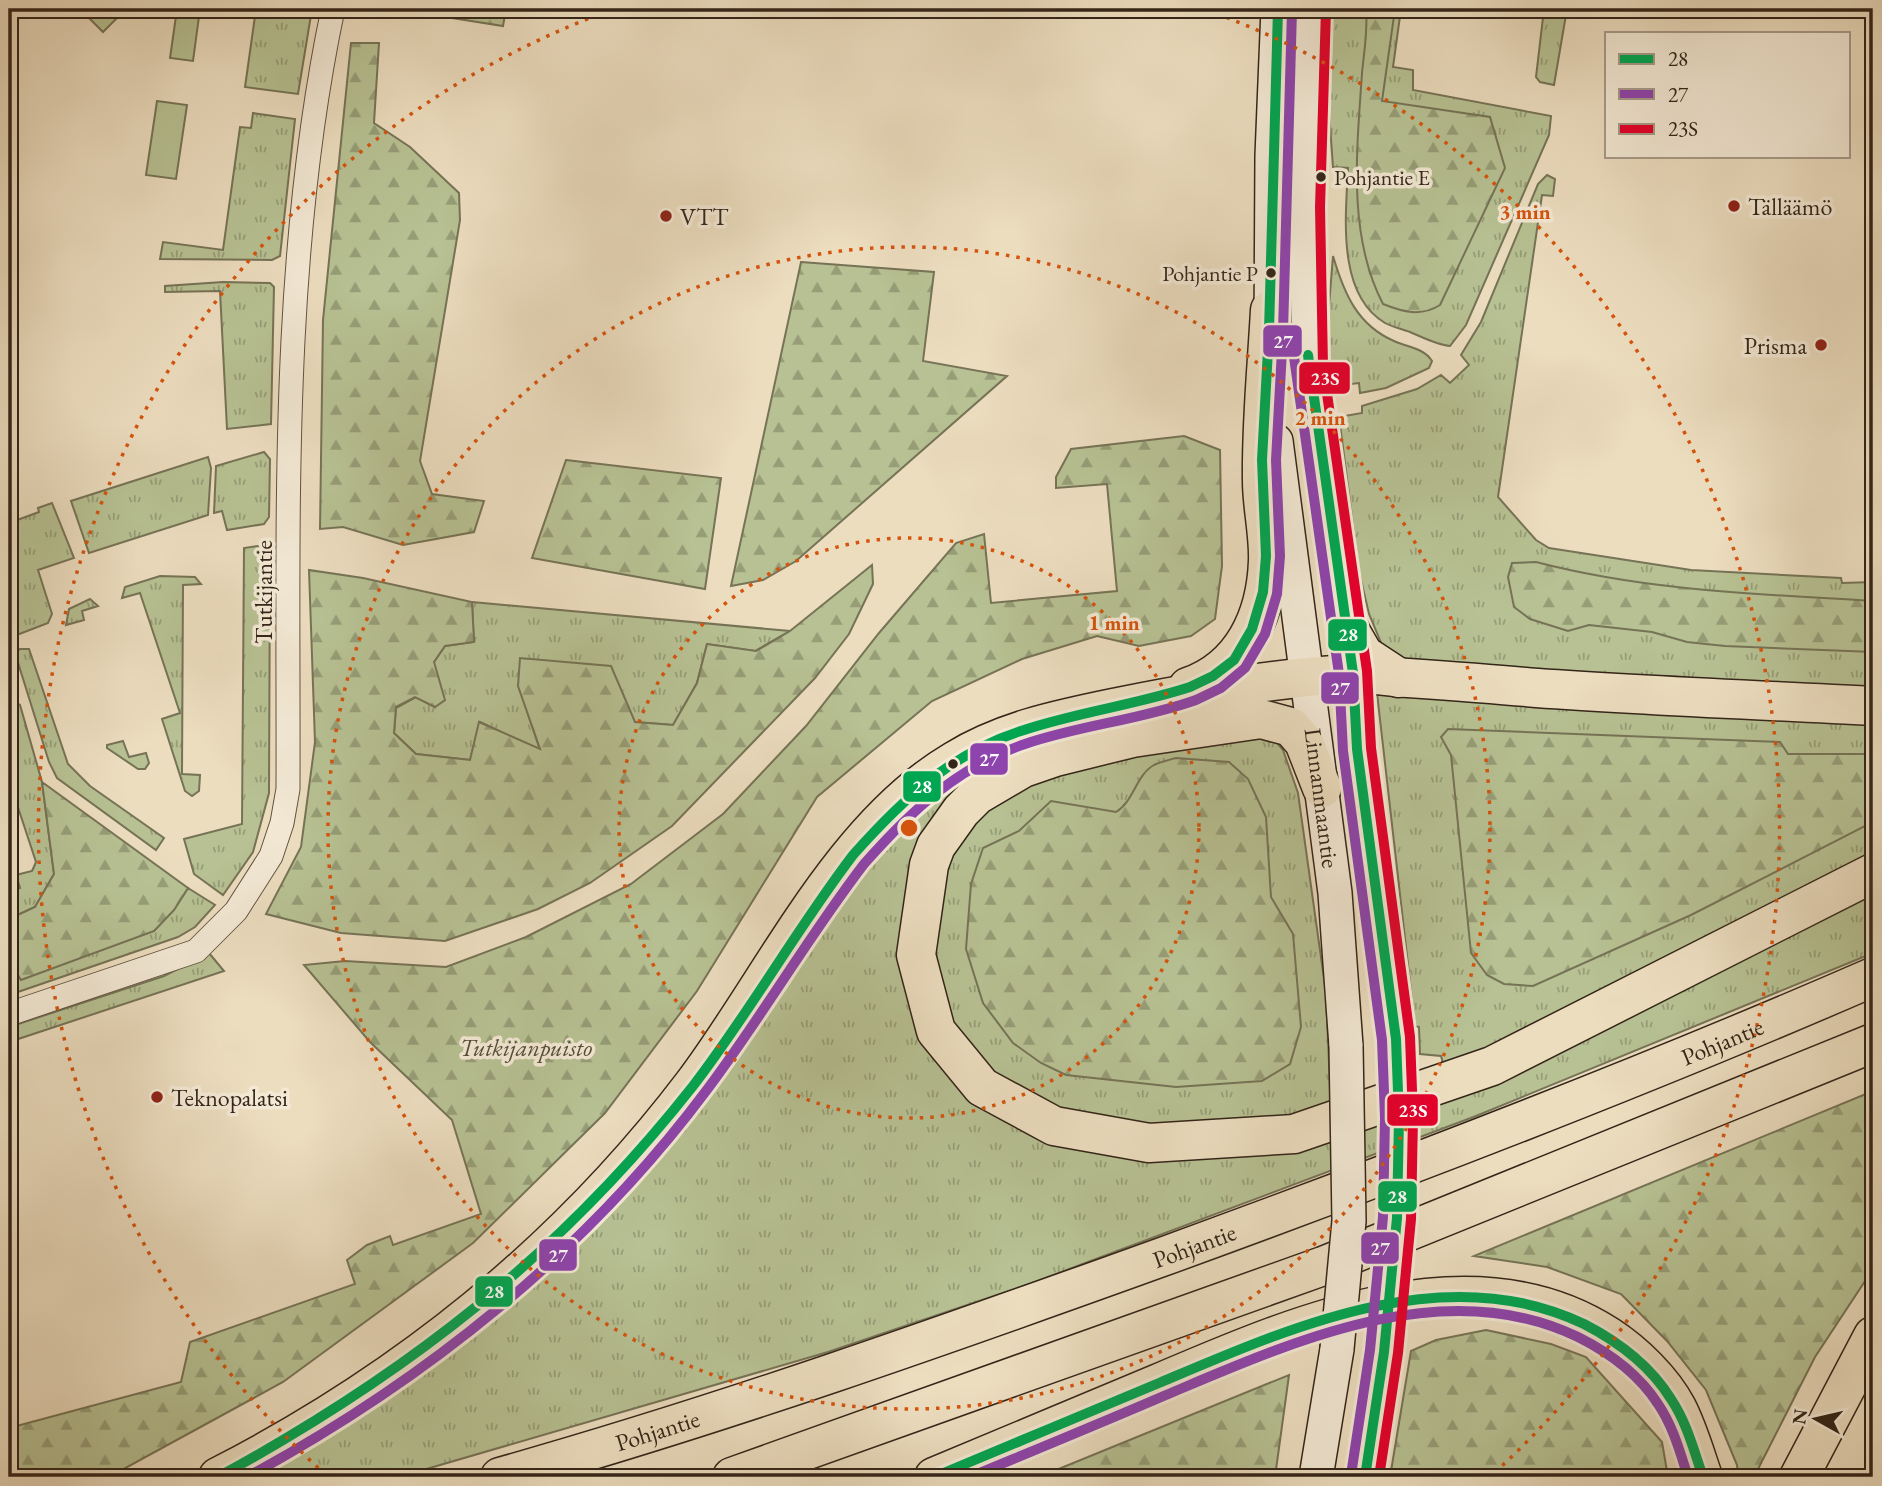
<svg xmlns="http://www.w3.org/2000/svg" width="1882" height="1486" viewBox="0 0 1882 1486" font-family="'EB Garamond',serif">
	<defs>
		<pattern id="grass-tufts" width="24" height="20" patternUnits="userSpaceOnUse" patternTransform="scale(1.75)"><rect width="24" height="20" fill="#b7c193"/><path d="M3 7l-1-3M5 7V3M7 7l1-3M15 17l-1-3M17 17v-4M19 17l1-3" fill="none" stroke="#969d77"/></pattern>
		<pattern id="forest-firs" width="22" height="20" patternUnits="userSpaceOnUse" patternTransform="scale(1.75)"><rect width="22" height="20" fill="#b7c193"/><path d="M5 1l3.5 6h-7zM16 11l3.5 6h-7z" fill="#969d77"/></pattern>
	</defs>
	<rect width="100%" height="100%" fill="#ecddbf"/>
	<filter id="stains"><feTurbulence type="fractalNoise" baseFrequency=".00286" numOctaves="4"/><feColorMatrix values="0 0 0 0 .2 0 0 0 0 .09 0 0 0 0 .02 0 0 0 .5 -.17"/></filter>
	<radialGradient id="worn" r=".72"><stop offset=".6" stop-color="#630" stop-opacity="0"/><stop offset="1" stop-color="#630" stop-opacity=".3"/></radialGradient>
	<!-- grass -->
	<path fill="url(#grass-tufts)" stroke="#767356" stroke-width="2" d="M256 9H312L298 94 245 87Z
		M1329 9H1401L1393 67 1413 70V90L1551 116 1549 135 1466 325 1450 346C1437 345 1422 337 1410 332 1402 329 1392 327 1385 323 1336 294 1346 214 1348 168L1333 167 1328 98Z
		M1544 9H1567L1554 85 1540 82 1536 77Z
		M253 113 295 119 280 256 272 260 160 259 163 242 223 250 240 127 251 128Z
		M1547 175 1555 179 1553 196 1542 195 1498 497 1536 540 1549 548 1691 570 1841 578 1842 583 1873 582V694L1402 665 1384 650 1369 614 1359 571 1339 417 1362 413V406L1417 389 1441 375 1450 383 1469 365 1461 355 1481 322 1538 184Z
		M1333 256C1344 293 1357 325 1394 341 1407 347 1424 348 1432 361L1429 368 1386 388 1360 393 1359 383 1335 386 1326 343Z
		M223 282 270 283 274 287 271 424 227 429 220 291 165 292V286Z
		M264 452 270 459 269 517 264 524 227 530 222 511 214 513 216 466Z
		M208 457 211 468 208 515 89 553 71 501Z
		M52 503 74 558 38 570 52 614 48 623 9 638V523L39 512 38 508Z
		M258 546 264 548 270 558 269 793 253 852 223 895 194 874 184 839 242 824 244 548Z
		M160 576 195 577 201 584 183 585 182 774 200 775 199 791 192 796 185 791 162 719 180 713 140 593 122 598 125 587Z
		M90 599 98 606 82 611 84 620 66 625 69 609Z
		M472 602 790 631 755 651 707 644 697 683 673 725 635 722 519 686 540 750 480 722 470 760 416 754 394 733 396 708 416 697 435 707 434 662 445 646 474 642Z
		M20 649H29L68 764 90 786 164 838 156 850 57 778 49 762 15 653Z
		M1377 693 1873 718V857L1446 1075 1441 1056 1420 1054 1419 1027 1415 1026Z
		M9 698 20 705 42 782 54 874 35 907 9 919V892L20 888 16 875 32 871 36 862 9 780Z
		M1243 729 1272 737 1283 750 1298 793 1326 993 1331 1111 1149 1129 1060 1111 984 1070 951 1030 930 951 947 863 970 825 997 801 1033 780Z
		M1023 737 958 804 911 995 1040 1132 1328 1135 1873 883V953L1476 1116 1032 1283 828 1352 399 1477H241L481 1324 889 826Z
		M123 741 129 757 146 753 149 763 145 769H138L107 748V745Z
		M188 888 215 905 195 927 178 937 9 995V961L21 979 154 931 174 910Z
		M209 953 224 971 9 1042V1027L164 976Z"/>
	<!-- forest -->
	<path fill="url(#forest-firs)" stroke="#767356" stroke-width="2" d="M395 9H506L503 26Z
		M1366 9H1395L1382 101 1490 117 1505 168 1440 305C1421 317 1403 312 1383 304 1347 235 1357 149 1362 73 1364 52 1368 30 1366 9Z
		M351 43H379L374 123 410 147 459 193 460 220 420 461 432 494 484 501 474 532 403 545 343 527 320 529 323 320Z
		M801 262 934 272 923 361 1007 376 796 561 763 580 731 586Z
		M1184 436 1220 450 1222 566 1215 619 1191 636 1139 646 1097 636 1022 659 932 701 817 797 697 991 605 1113 473 1243 283 1382 109 1477H9V1428L181 1382 190 1342 355 1284 347 1260 367 1245 390 1236 393 1245 481 1214 452 1120 370 1042 304 965 345 961 446 967 526 937 631 884 723 814 806 726 879 633 956 543 984 534 991 603 1117 591 1107 484 1056 488V477L1071 449Z
		M566 460 721 478 705 589 532 558Z
		M1536 562C1647 591 1760 594 1873 601V652L1725 646 1687 642 1652 632 1589 625 1568 631 1530 619 1514 607 1508 577 1512 563Z
		M872 565 873 584 849 634 815 678 672 826 590 883 538 909 445 941 341 933 266 914 301 847 315 742 309 570 363 578 472 602 474 642 445 646 434 662 445 700 435 707 415 697 396 707 394 733 416 754 470 760 479 722 540 749 518 686 520 658 611 666 635 722 673 725 697 683 707 644 756 651 790 631Z
		M1448 729 1780 742 1788 754H1873V822L1691 915 1533 986 1504 984 1487 975 1471 953 1451 755 1441 737Z
		M1176 758 1229 762 1248 779 1266 817 1271 897 1293 934 1301 1027 1290 1064 1262 1081 1176 1087 1066 1075 1041 1063 1013 1043 983 1003 966 949 971 884 983 848 1019 831 1051 801 1116 812C1134 801 1136 775 1154 765 1160 762 1169 760 1176 758Z
		M42 782 188 888 174 910 154 931 21 980 9 961V919L35 907 54 874Z
		M1873 1091V1269L1815 1357 1754 1477H1738L1737 1465 1706 1390 1667 1341 1621 1294 1547 1267 1474 1256Z
		M1486 1330 1551 1344 1586 1357 1662 1442 1668 1477H1390L1411 1351 1436 1340Z
		M1289 1375 1275 1477H1039Z"/>
	<!-- park -->
	<path fill="#b7c193" stroke="#767356" stroke-width="2" d="M89 9H109L118 17 103 32 84 13Z
		M177 9H200L193 61 170 58Z
		M157 101 187 105 176 179 146 175Z"/>
	<g fill="none" stroke-linecap="round" stroke-linejoin="round">
		<defs>
			<path id="minor" d="M9 1014 196 951 236 911 271 856 282 823 288 789C289 529 279 265 333 9"/>
			<g id="secondary">
				<path d="M1312 9 1306 207 1309 367 1353 673 1357 749 1396 1039"/>
				<path d="M1271 335 1272 156 1278 9"/>
				<path id="s1" d="M1276 441 1335 893 1346 1046"/>
				<path d="M1316 1477 1337 1349"/>
				<path d="M1365 1477 1384 1352"/>
			</g>
			<g id="motorway">
				<path d="M1345 622 1364 655 1399 678"/>
				<path d="M1188 687C1243 668 1266 616 1268 561 1269 534 1262 507 1262 481 1261 424 1267 367 1270 310"/>
				<path d="M1322 788 1304 742 1291 727 1261 719 1132 738 1055 757 1023 768 977 795 961 811 936 846 929 865 916 955 936 1031 982 1087 1054 1126 1149 1143 1294 1134 1492 1066 1873 873"/>
				<path d="M218 1477C405 1381 568 1250 695 1082 773 978 840 829 954 761 1006 729 1065 718 1123 706 1197 691 1274 678 1349 674 1368 673 1389 677 1408 678 1451 681 1494 684 1537 688 1649 696 1761 700 1873 706"/>
				<path id="s2" d="M500 1477C723 1414 943 1336 1162 1257 1401 1170 1639 1079 1873 977"/>
				<path d="M732 1477 1323 1266 1873 1043"/>
				<path d="M934 1477C1009 1446 1084 1414 1159 1383 1293 1326 1471 1247 1608 1336 1634 1353 1662 1380 1677 1408 1688 1429 1695 1454 1703 1477"/>
				<path d="M1799 1477 1873 1336"/>
			</g>
		</defs>
		<!-- minor casing -->
		<use href="#minor" stroke="#625342" stroke-width="25"/>
		<!-- secondary casing -->
		<use href="#secondary" stroke="#342519" stroke-width="36"/>
		<!-- motorway casing -->
		<use href="#motorway" stroke="#342519" stroke-width="41"/>
		<!-- minor -->
		<use href="#minor" stroke="#f3e9d5" stroke-width="23"/>
		<!-- secondary -->
		<use href="#secondary" stroke="#f3e9d5" stroke-width="33"/>
		<!-- motorway -->
		<use href="#motorway" stroke="#ecddbf" stroke-width="38"/>
		<defs>
			<path id="secondary-bridge" d="M1337 1349 1349 1221 1346 1046
				M1384 1352C1394 1247 1400 1145 1396 1039"/>
		</defs>
		<!-- secondary-bridge casing -->
		<use href="#secondary-bridge" stroke="#342519" stroke-width="36" stroke-linecap="butt"/>
		<!-- secondary-bridge -->
		<use href="#secondary-bridge" stroke="#f3e9d5" stroke-width="33"/>
		<defs>
			<path id="bus-1" d="M1308 355 1353 673 1357 749 1396 1039 1399 1118 1397 1218 1384 1352 1365 1477
				M218 1477C407 1374 559 1256 693 1086 750 1012 796 930 853 855 902 800 952 752 1024 730 1078 712 1135 705 1190 687L1213 676 1234 660 1252 629 1263 592 1266 556 1262 460 1269 331 1278 9
				M934 1477C1009 1446 1084 1414 1159 1383 1289 1328 1445 1257 1584 1324 1619 1342 1650 1365 1671 1399 1687 1423 1694 1451 1703 1477"/>
			<path id="bus-2" d="M1294 357 1339 674 1343 751 1382 1040 1385 1118 1383 1217 1370 1350 1351 1475
				M247 1477C424 1381 585 1253 706 1091 762 1017 808 937 864 864 910 812 957 767 1025 744 1081 725 1140 720 1196 700L1221 688 1245 668 1265 634 1277 594 1280 556 1276 460 1283 332 1292 10
				M970 1477C1035 1450 1101 1423 1166 1395 1292 1342 1444 1272 1578 1337 1610 1353 1638 1373 1658 1404 1673 1426 1680 1452 1688 1477"/>
			<path id="bus-3" d="M1326 9 1320 207 1323 366 1367 671 1371 748 1410 1037 1413 1117 1411 1219 1398 1353 1379 1477"/>
		</defs>
		<!-- bus-1 casing -->
		<use href="#bus-1" stroke="#f3e9d5" stroke-width="16"/>
		<!-- bus-2 casing -->
		<use href="#bus-2" stroke="#f3e9d5" stroke-width="16"/>
		<!-- bus-3 casing -->
		<use href="#bus-3" stroke="#f3e9d5" stroke-width="16"/>
		<!-- bus-1 -->
		<use href="#bus-1" stroke="#00a651" stroke-width="10"/>
		<!-- bus-2 -->
		<use href="#bus-2" stroke="#8e44ad" stroke-width="10"/>
		<!-- bus-3 -->
		<use href="#bus-3" stroke="#e4002b" stroke-width="10"/>
	</g>
	<!-- distance rings -->
	<g fill="none" stroke="#d6540d" stroke-width="3.5" stroke-dasharray="3.5 7">
		<circle cx="909" cy="828" r="290"/>
		<circle cx="909" cy="828" r="581"/>
		<path d="M326 1475A871 871 0 0 1 611 10M1207 10A871 871 0 0 1 1492 1475"/>
	</g>
	<!-- markers -->
	<g fill="#342519" stroke="#f3e9d5" stroke-width="2.5">
		<circle cx="1321" cy="177" r="6"/>
		<circle cx="1271" cy="273" r="6"/>
		<circle cx="953" cy="764" r="6"/>
	</g>
	<g fill="#8f2418" stroke="#f3e9d5" stroke-width="2.5">
		<circle cx="1734" cy="206" r="7"/>
		<circle cx="666" cy="216" r="7"/>
		<circle cx="1821" cy="345" r="7"/>
		<circle cx="157" cy="1097" r="7"/>
	</g>
	<g text-anchor="middle" dominant-baseline="central" stroke-width="7" stroke-linejoin="round" paint-order="stroke">
		<!-- bus labels -->
		<g font-size="22" fill="#342519" stroke="#f3e9d5" text-anchor="start">
			<text x="1334" y="177">Pohjantie E</text>
			<text x="1258" y="273" text-anchor="end">Pohjantie P</text>
		</g>
		<!-- poi labels -->
		<g font-size="24" fill="#342519" stroke="#f3e9d5" text-anchor="start">
			<text x="1748" y="206">Tälläämö</text>
			<text x="680" y="216">VTT</text>
			<text x="1807" y="345" text-anchor="end">Prisma</text>
			<text x="171" y="1097">Teknopalatsi</text>
		</g>
		<!-- street labels -->
		<g font-size="24" fill="#342519" stroke="#f3e9d5">
			<text transform="translate(263 592) rotate(-90)">Tutkijantie</text>
			<text stroke="none"><textPath href="#s1" startOffset="360">Linnanmaantie</textPath></text>
			<text stroke="none"><textPath href="#s2" startOffset="1298">Pohjantie</textPath></text>
			<text stroke="none"><textPath href="#s2" startOffset="732">Pohjantie</textPath></text>
			<text stroke="none"><textPath href="#s2" startOffset="164">Pohjantie</textPath></text>
		</g>
		<!-- park labels -->
		<g font-size="24" font-style="italic" fill="#554c38" stroke="#f3e9d5">
			<text x="526" y="1047">Tutkijanpuisto</text>
		</g>
	</g>
	<circle cx="909" cy="828" r="10" fill="#d6540d" stroke="#f3e9d5" stroke-width="3.5"/>
	<g font-size="21" text-anchor="middle" font-weight="bold" fill="#d6540d" stroke="#f3e9d5" stroke-width="7" stroke-linejoin="round" paint-order="stroke">
		<text x="1525" y="219">3 min</text>
		<text x="1320" y="425">2 min</text>
		<text x="1114" y="630">1 min</text>
	</g>
	<g stroke="#f3e9d5" stroke-width="2.5">
		<rect x="1262" y="324" width="41" height="34" rx="7" fill="#8e44ad"/>
		<rect x="1298" y="361" width="53" height="34" rx="7" fill="#e4002b"/>
		<rect x="1327" y="618" width="41" height="34" rx="7" fill="#00a651"/>
		<rect x="1320" y="671" width="40" height="34" rx="7" fill="#8e44ad"/>
		<rect x="969" y="742" width="40" height="34" rx="7" fill="#8e44ad"/>
		<rect x="902" y="770" width="40" height="33" rx="7" fill="#00a651"/>
		<rect x="1386" y="1093" width="53" height="34" rx="7" fill="#e4002b"/>
		<rect x="1377" y="1180" width="41" height="33" rx="7" fill="#00a651"/>
		<rect x="1360" y="1231" width="40" height="34" rx="7" fill="#8e44ad"/>
		<rect x="538" y="1238" width="40" height="34" rx="7" fill="#8e44ad"/>
		<rect x="474" y="1275" width="40" height="33" rx="7" fill="#00a651"/>
	</g>
	<g font-size="19" text-anchor="middle" font-weight="bold" fill="#fff">
		<text x="1283" y="348">27</text>
		<text x="1325" y="385">23S</text>
		<text x="1348" y="641">28</text>
		<text x="1340" y="695">27</text>
		<text x="989" y="766">27</text>
		<text x="922" y="793">28</text>
		<text x="1413" y="1117">23S</text>
		<text x="1397" y="1203">28</text>
		<text x="1380" y="1255">27</text>
		<text x="558" y="1262">27</text>
		<text x="494" y="1298">28</text>
	</g>
	<!-- margin -->
	<rect width="1882" height="1486" fill="none" stroke="#ecddbf" stroke-width="35"/>
	<rect x="10" y="10" width="1861" height="1465" fill="none" stroke="#342519" stroke-width="3.5"/>
	<rect x="18" y="18" width="1847" height="1451" fill="none" stroke="#342519" stroke-width="2"/>
	<!-- legend -->
	<rect x="1605" y="32" width="245" height="126" fill="#f3e9d5" stroke="#a79b8a" stroke-width="2"/>
	<rect x="1619" y="54" width="35" height="10" fill="#00a651" stroke="#a79b8a" stroke-width="2"/>
	<text x="1668" y="66" font-size="21" fill="#342519">28</text>
	<rect x="1619" y="89" width="35" height="10" fill="#8e44ad" stroke="#a79b8a" stroke-width="2"/>
	<text x="1668" y="102" font-size="21" fill="#342519">27</text>
	<rect x="1619" y="124" width="35" height="10" fill="#e4002b" stroke="#a79b8a" stroke-width="2"/>
	<text x="1668" y="136" font-size="21" fill="#342519">23S</text>
	<!-- north arrow -->
	<g transform="translate(1816 1419) rotate(278)" stroke="#f3e9d5" stroke-width="5" paint-order="stroke">
	<path d="M0-5L12 26L0 18L-12 26Z" fill="#342519"/>
	<text y="-10" font-size="19" font-weight="bold" text-anchor="middle" fill="#342519">N</text>
	</g>
	<rect width="100%" height="100%" filter="url(#stains)"/>
	<rect width="100%" height="100%" fill="url(#worn)"/>
</svg>
